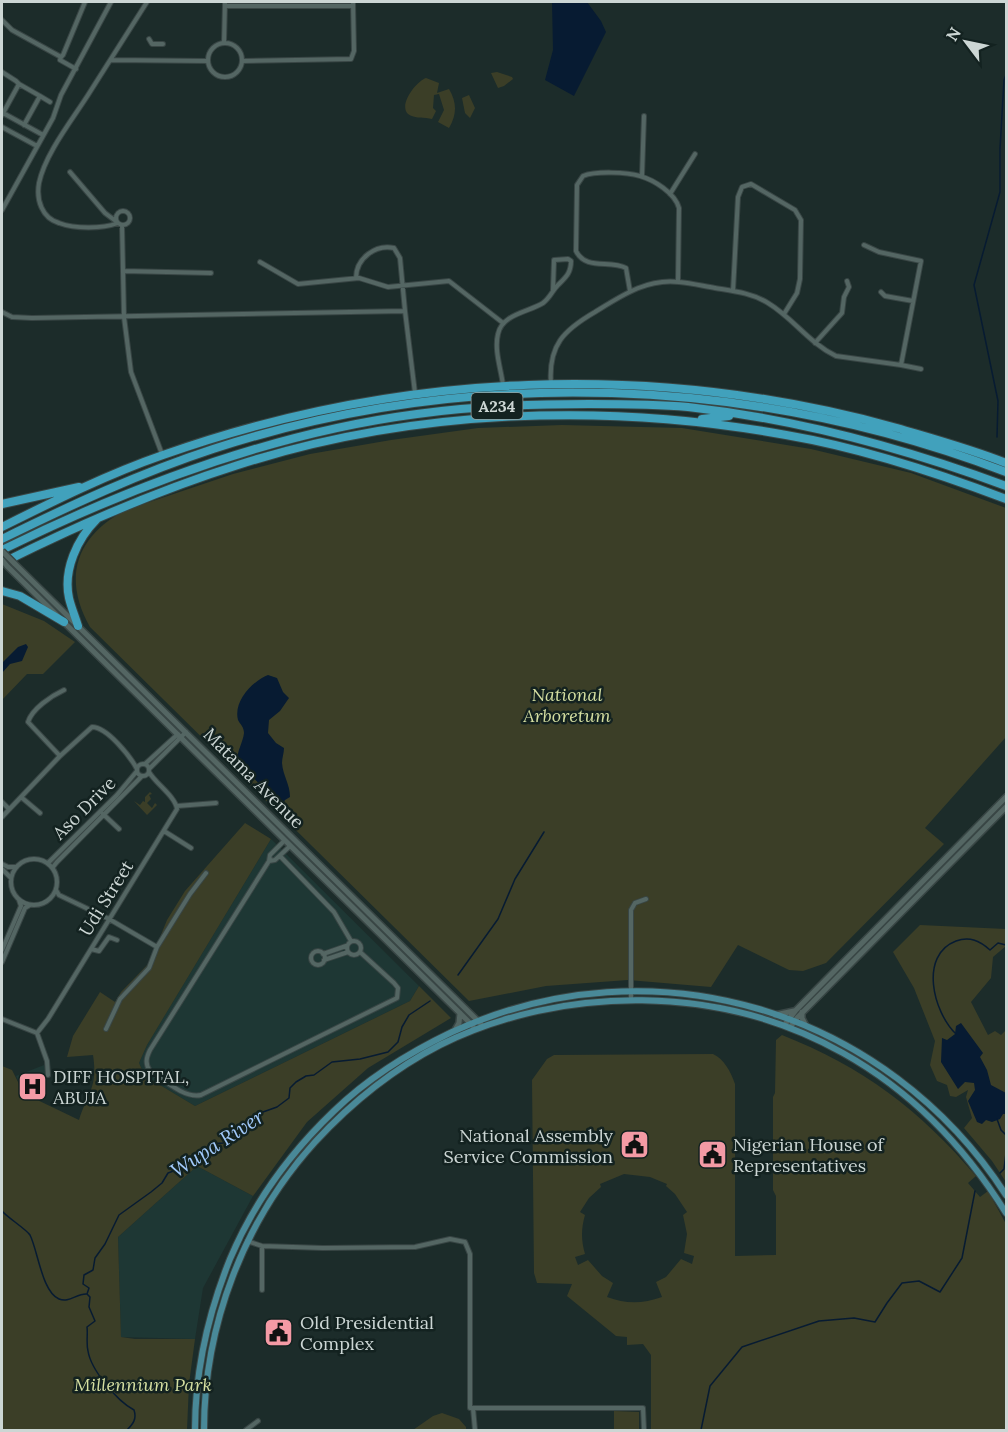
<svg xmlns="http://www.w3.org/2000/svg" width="1008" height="1432" viewBox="0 0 1008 1432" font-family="Lora,serif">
	<rect width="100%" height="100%" fill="#1c2c2a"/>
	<!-- built -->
	<path fill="#1e3734" d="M271 839 419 986 410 1001 195 1106 145 1076 139 1063 147 1045Z
		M44 1065 46 1070 45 1083 42 1088 39 1102 24 1093 16 1076Z
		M197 1166 253 1196 203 1288 195 1339 121 1337 118 1237Z"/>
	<!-- green -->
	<path fill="#3b3e27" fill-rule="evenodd" d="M497 72 512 77 513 79 504 86 498 88 491 73Z
		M426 78 439 83 437 93 449 89C457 103 457 114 449 128L438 122 444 110 439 94 434 95 433 108 436 111 432 119C425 117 414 119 408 114 398 104 417 81 426 78Z
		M469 95 475 108 470 118 465 113 462 98Z
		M562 425 682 428 811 449 911 473 1006 508V737L925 828 944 844 826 963 803 971 789 970 738 945 711 987 628 980 546 986 469 1001 90 627C62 578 76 536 126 510L233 474 310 454 391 440 478 428Z
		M2 604 44 621 75 642 43 674H27L2 700Z
		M150 792 152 794 149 795 151 799 147 803 152 808 155 803 157 805 147 815 134 801 140 805 143 801 145 802V797Z
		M245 823 271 839 147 1045 139 1063 145 1076 195 1106 410 1001 419 986 451 1018 368 1068 307 1122 253 1196 197 1166 118 1237 121 1337 135 1339H195L189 1384 187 1430H2V1066L12 1070 22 1090 27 1095 79 1120C88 1092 98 1087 93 1055L67 1057 73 1036 100 992 115 1002 121 992 150 962 167 920 185 891Z
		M920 925 1006 929V946L993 957 991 978 971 1002 988 1035 995 1031 1001 1035 1006 1030V1182L992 1161 964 1128 972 1118 966 1097 968 1090 956 1097 950 1096 947 1085 937 1081 930 1065 935 1041 914 988 893 952Z
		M782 1035C863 1067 920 1110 976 1176L968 1183 980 1197 988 1191 1006 1224V1430H651V1355L643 1344 627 1345V1337L616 1336 567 1296 572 1284 537 1283 534 1273 532 1080 547 1059 554 1055 713 1054C724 1059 731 1072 735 1084V1256L776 1255V1196L773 1190V1097L775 1093 776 1040ZM624 1174 650 1177 667 1184 666 1186 675 1194 687 1212 683 1215 687 1234 684 1253 694 1256 692 1264 681 1259 666 1277 656 1282 662 1297C642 1304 626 1304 607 1297L613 1283 602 1276 588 1260 578 1265 575 1257 585 1254C581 1240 581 1229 585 1215L580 1212 589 1198 601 1187 600 1184Z
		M614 1411 639 1412V1430H614Z
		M442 1413 459 1419 466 1427V1430H413L433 1416Z"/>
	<!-- water -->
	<path fill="#071b32" d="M552 2H587L601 21 606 32 574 96 545 80 553 50Z
		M26 644 28 647 22 661 10 664 2 673V663L18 647Z
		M268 675 277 678 283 692 289 698 280 711 269 720 268 733 276 743 284 748C284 753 282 758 282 763 283 776 290 784 290 797L285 800 281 806 237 761C237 751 243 742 244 733 244 727 240 724 238 720 233 701 253 681 268 675Z
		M961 1023 983 1053 980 1057 987 1070 991 1085 1006 1093V1114H1003L1000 1119 992 1122 986 1120 982 1124 977 1122 968 1101 975 1090 974 1083 965 1082 958 1089 941 1062 942 1038 947 1040 955 1034 956 1026Z"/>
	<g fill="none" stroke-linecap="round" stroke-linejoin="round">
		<!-- stream -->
		<path stroke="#071b32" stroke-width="1.5" d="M997 437 998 401 974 285 1000 192V149L1004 80 1006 75
			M458 975 498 919 515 879 544 832
			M956 1034C933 1012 919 955 956 941 970 936 980 941 990 950L998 943 1006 945
			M997 1119 1001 1130 1006 1135
			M1000 1173 1004 1169 1006 1153
			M2 1211C8 1218 26 1229 30 1235 38 1251 42 1292 59 1299 69 1303 76 1294 86 1294
			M127 1430C133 1424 137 1419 134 1410 117 1401 91 1370 88 1351 86 1343 88 1334 87 1327L95 1321 89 1307 90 1297 87 1294 89 1288 83 1284 84 1275 93 1270 95 1258 105 1244 119 1215 151 1192 162 1183 168 1173C181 1169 191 1160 204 1155L209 1144 223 1143 263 1112 277 1107 289 1098 290 1088 296 1082 306 1076 314 1075 332 1062 360 1059 388 1052 398 1042 402 1027 409 1015 430 1001
			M701 1430 710 1386 742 1347 819 1321 854 1318 875 1322 887 1303 902 1283 919 1281 940 1292 962 1258 975 1191"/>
		<defs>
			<path id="street" d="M225 6H353
				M2 20 12 30 61 57 60 60 76 69
				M149 39 152 44H163
				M208 60a17 17 0 1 1 34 0a17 17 0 1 1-34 0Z
				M224 43 225 2
				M61 57 63 55 85 2
				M111 60 208 61
				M242 61 351 59 354 51 353 2
				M2 72 16 81 19 84 2 115
				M19 84 40 96 24 125
				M40 96 50 102
				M3 113 43 135
				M2 127 37 146
				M70 172 105 213 117 222
				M642 176 644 116
				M670 194 695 154
				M2 210 53 118 61 95 111 2
				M116 218a7 7 0 1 1 14 0a7 7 0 1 1-14 0Z
				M118 223C102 229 75 229 59 223 42 218 36 200 39 183 45 154 72 120 88 95 108 64 127 33 147 2
				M122 225 124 317 131 372 162 454
				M260 262 298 284 359 278 388 287 449 281 503 323
				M123 271 211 273
				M356 278C356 258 376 244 394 248L400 258 405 311
				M630 291 626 268C610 259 586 271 576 251L577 185 583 176C595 171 627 172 640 176 654 180 675 193 679 208L678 282
				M733 291 738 197 742 187 751 184 795 210 801 220 800 279 797 293 784 314
				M881 292 885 296 913 301
				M2 312 12 317 32 318 405 311 415 393
				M815 343 842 313 844 297 849 287 847 281
				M901 365 921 369
				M551 384C548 345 564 330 595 312 621 296 647 278 679 282 691 283 703 286 715 288 733 291 752 293 768 303 793 318 809 343 836 356L901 365 921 261 879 252 864 245
				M503 385C501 369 494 350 498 334 502 314 529 312 543 303 550 298 552 291 558 285 566 277 571 273 571 261L568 259 554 260 553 290
				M60 756 28 722C32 709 51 696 64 690
				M137 770a6 6 0 1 1 12 0a6 6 0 1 1-12 0Z
				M145 764 178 734
				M149 769 186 732
				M21 797 40 813
				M2 802 9 809
				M177 806 216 803
				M103 814 119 829
				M2 817 60 756 92 727C107 727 130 756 137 769
				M164 831 191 848
				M283 842 270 855 269 861 150 1050C146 1058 145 1064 150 1071 164 1080 185 1099 201 1095L397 998 398 988 394 983 360 952
				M280 856 334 912 351 941
				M11 882a23 23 0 1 1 46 0a23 23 0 1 1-46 0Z
				M269 861 275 860 289 847
				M48 863 117 795 137 771
				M2 864 8 867H16
				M53 867 57 862 142 776
				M2 869 11 878
				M56 890 59 895 109 919 157 947 190 894 206 873
				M347 948a7 7 0 1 1 14 0a7 7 0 1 1-14 0Z
				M91 949 99 951 109 937 117 940
				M2 950 21 906 19 900
				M311 958a7 7 0 1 1 14 0a7 7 0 1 1-14 0Z
				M323 954 346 946
				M324 960 348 952
				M2 962 25 908 30 905
				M631 1000V910L635 903 646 899
				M2 1019 37 1033 47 1061 48 1075
				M106 1029 120 999 149 968 157 947
				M37 1033 48 1019 177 809C175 796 156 784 149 772
				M247 1241 262 1246 323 1248 415 1247 450 1239 465 1242 470 1254V1408H643L644 1430
				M262 1290V1246
				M473 1408 475 1430
				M246 1430 258 1421"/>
			<path id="secondary" d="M14 563 481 1024
				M7 566 473 1026
				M802 1012V1018L806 1026
				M775 1015 794 1011
				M786 1023 796 1010 1006 797
				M791 1026 797 1018 1006 807
				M455 1030 459 1023 460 1013"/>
			<path id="primary" d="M195 1430C195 1371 208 1314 230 1259 254 1202 290 1153 334 1111 369 1077 408 1053 452 1032 654 939 886 1010 1006 1195
				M204 1430C204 1325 244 1220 315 1142 351 1103 393 1069 440 1045 564 984 721 984 843 1053 911 1091 965 1147 1006 1213"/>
			<path id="highway" d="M702 419 729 416
				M2 504 79 487
				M2 527C54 501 108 474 163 455 400 371 656 361 897 428 934 439 971 449 1006 463
				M2 539C71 505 140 473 213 449 471 365 754 376 1006 472
				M2 550C132 486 272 433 417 414 473 406 531 404 589 404 622 404 655 404 688 407 796 419 904 448 1006 486
				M2 563C78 525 156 491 238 465 412 409 606 402 786 435 862 448 935 472 1006 499
				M2 591 20 596 64 622
				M78 626C75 616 71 607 69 598 63 570 77 539 97 519"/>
		</defs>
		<!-- street casing -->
		<use href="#street" stroke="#394645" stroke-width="6"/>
		<!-- secondary casing -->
		<use href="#secondary" stroke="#394645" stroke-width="8"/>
		<!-- primary casing -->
		<use href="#primary" stroke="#394645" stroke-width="8"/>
		<!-- highway casing -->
		<use href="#highway" stroke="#394645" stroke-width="10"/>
		<!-- street -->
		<use href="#street" stroke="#546663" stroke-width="4"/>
		<!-- secondary -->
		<use href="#secondary" stroke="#546663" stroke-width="5"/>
		<!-- primary -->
		<use href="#primary" stroke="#498998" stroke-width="6"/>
		<!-- highway -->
		<use href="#highway" stroke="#41a1bc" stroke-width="8"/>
		<defs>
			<path id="secondary-bridge" d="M2 551 14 563
				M2 560 7 566"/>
		</defs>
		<!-- secondary-bridge casing -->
		<use href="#secondary-bridge" stroke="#394645" stroke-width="8" stroke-linecap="butt"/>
		<!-- secondary-bridge -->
		<use href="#secondary-bridge" stroke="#546663" stroke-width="5"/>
	</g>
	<!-- icons -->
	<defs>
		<symbol id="hospital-square" viewBox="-11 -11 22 22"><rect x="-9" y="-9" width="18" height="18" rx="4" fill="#f49aa5" stroke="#132220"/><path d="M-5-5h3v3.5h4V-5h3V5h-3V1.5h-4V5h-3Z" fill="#111"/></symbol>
		<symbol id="civic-square" viewBox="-11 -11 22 22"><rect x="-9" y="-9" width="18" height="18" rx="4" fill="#f49aa5" stroke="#132220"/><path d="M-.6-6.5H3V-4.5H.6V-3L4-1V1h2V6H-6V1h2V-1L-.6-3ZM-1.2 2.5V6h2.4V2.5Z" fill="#111"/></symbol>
	</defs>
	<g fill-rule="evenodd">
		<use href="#hospital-square" x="16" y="1070" width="33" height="33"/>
		<use href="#civic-square" x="618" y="1128" width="33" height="33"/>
		<use href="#civic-square" x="696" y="1138" width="33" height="33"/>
		<use href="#civic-square" x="262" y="1316" width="33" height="33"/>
	</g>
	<g text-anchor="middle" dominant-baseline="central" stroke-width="5" stroke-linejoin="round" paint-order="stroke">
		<!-- shield labels -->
		<rect fill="#132220" stroke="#94a09e" stroke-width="1.5" x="471.5" y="393" width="51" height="26" rx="4.5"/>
		<g font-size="16" font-weight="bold" fill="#ccd6d4">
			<text x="497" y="406">A234</text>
		</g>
		<!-- park labels -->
		<g font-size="18" font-style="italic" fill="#d5dfa1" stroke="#132220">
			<text x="567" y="694">National<tspan x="567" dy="21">Arboretum</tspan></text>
			<text x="143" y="1384">Millennium Park</text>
		</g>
		<!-- street labels -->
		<g font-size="18" fill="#ccd6d4" stroke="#132220">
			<text transform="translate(254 778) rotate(45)">Matama Avenue</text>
			<text transform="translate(84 808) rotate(-45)">Aso Drive</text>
			<text transform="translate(106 898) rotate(-58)">Udi Street</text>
		</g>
		<!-- poi labels -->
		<g font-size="18" fill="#ccd6d4" stroke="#132220" text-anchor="start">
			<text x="53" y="1076">DIFF HOSPITAL,<tspan x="53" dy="21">ABUJA</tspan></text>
			<text x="613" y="1135" text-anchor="end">National Assembly<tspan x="613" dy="21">Service Commission</tspan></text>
			<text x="733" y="1144">Nigerian House of<tspan x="733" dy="21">Representatives</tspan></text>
			<text x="300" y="1322">Old Presidential<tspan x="300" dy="21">Complex</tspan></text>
		</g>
		<!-- water labels -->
		<g font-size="20" font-style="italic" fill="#a1c9fa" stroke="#132220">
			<text transform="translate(217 1143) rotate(-33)">Wupa River</text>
		</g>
	</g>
	<!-- border -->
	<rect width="1008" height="1432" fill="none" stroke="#ccd6d4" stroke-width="6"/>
	<!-- north arrow -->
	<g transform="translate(966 42) rotate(302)" stroke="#132220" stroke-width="4.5" paint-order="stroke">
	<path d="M0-4.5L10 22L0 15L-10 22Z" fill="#ccd6d4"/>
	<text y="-9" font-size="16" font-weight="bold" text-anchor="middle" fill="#ccd6d4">N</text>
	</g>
</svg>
